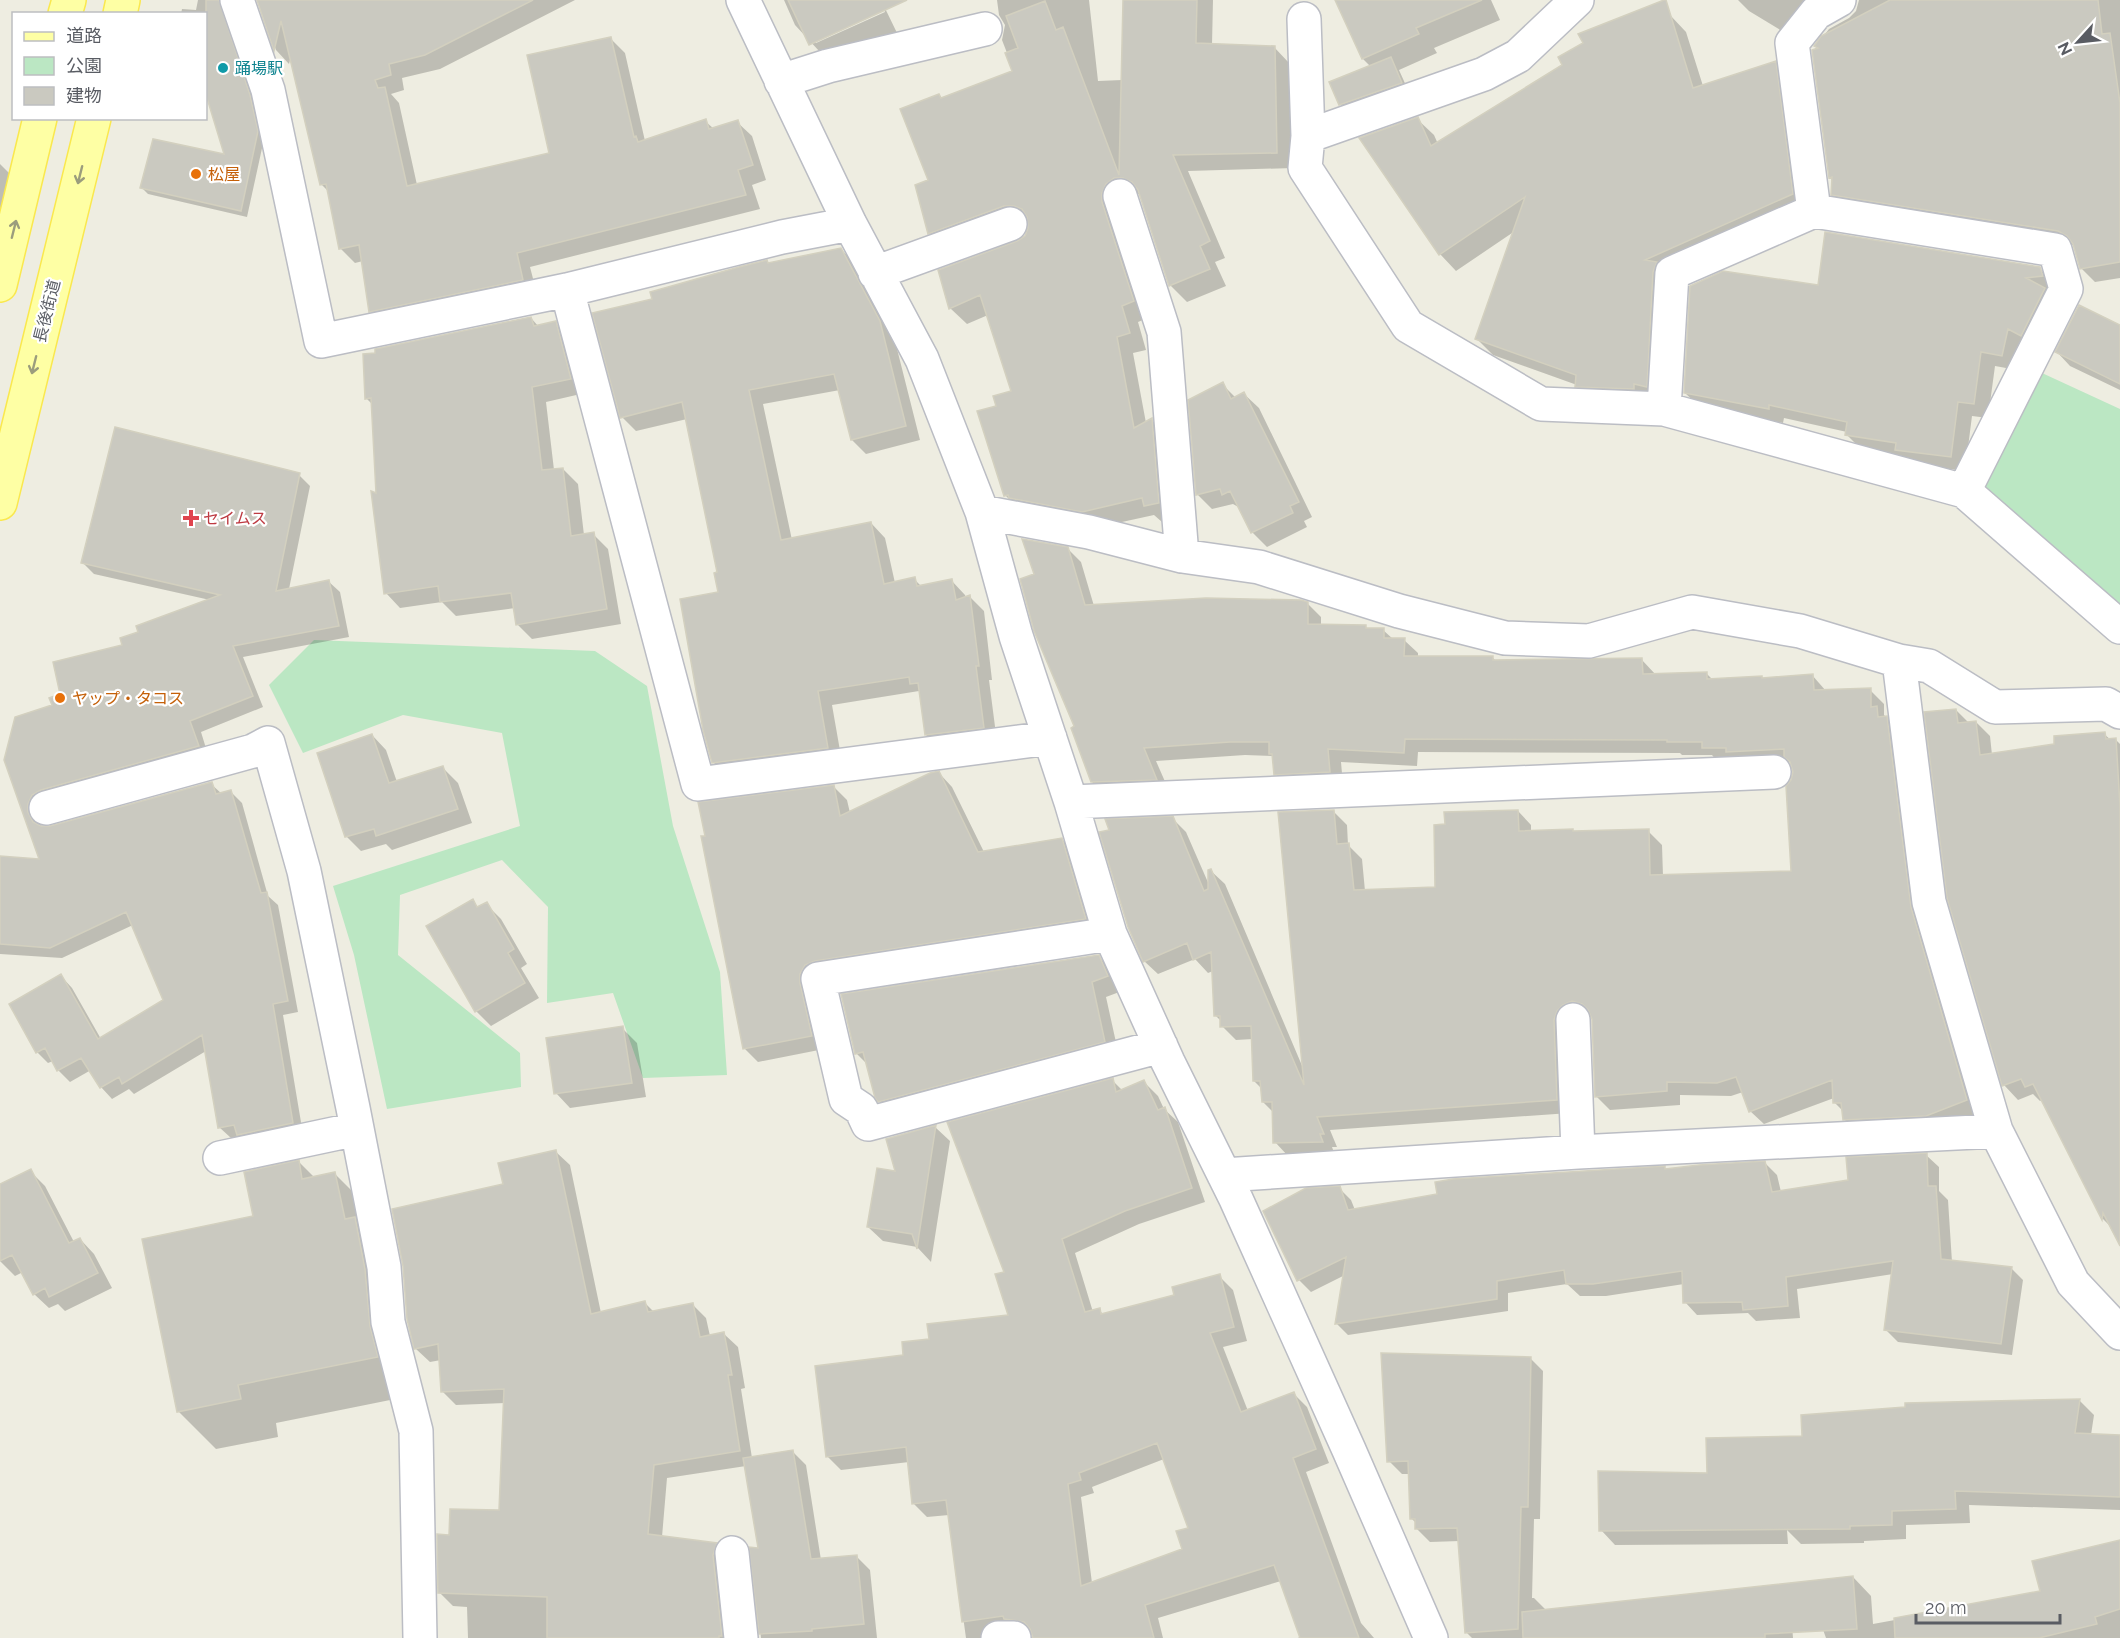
<svg xmlns="http://www.w3.org/2000/svg" width="2120" height="1638" viewBox="0 0 2120 1638" font-family="Raleway,'Noto Sans JP',sans-serif">
	<rect width="100%" height="100%" fill="#eeede1"/>
	<!-- green -->
	<path fill="#bbe7c3" d="M2042 373 2120 409V606L1984 486Z
		M314 640 595 651 647 686 673 826 720 972 727 1075 643 1078 613 993 547 1003 548 907 502 860 400 895 398 955 520 1053 521 1087 387 1109 354 955 333 886 520 826 502 733 403 715 303 753 269 685Z"/>
	<!-- shadow -->
	<path fill="#0003" fill-rule="evenodd" d="M198 0H224L256 103 264 139 247 217 148 194 141 187 226 156 206 90V14H181L182 9 196 10Z
		M258 0H575L440 69 402 78 404 90 391 94 399 103 417 185 551 154 610 38 625 53 645 141 705 121 714 129 737 122 752 136 766 180 752 185 760 209 530 267 537 294 385 326 371 311 363 261 355 263 340 248 330 193 321 184 291 56 289 64 276 50Z
		M784 0H881L898 35 832 65 795 25ZM884 9 885 12 816 43 814 41Z
		M997 0H1089L1098 81 1122 80 1124 0H1213L1212 45 1274 47 1290 64 1293 168 1188 171 1225 258 1215 262 1226 286 1187 302 1170 285 1141 194H1132L1150 317 1138 322 1146 350 1133 353 1146 423 1152 420 1168 436 1175 519 1162 522 1154 515 1099 527 1022 512 1005 495 998 407 1013 392 988 315 967 324 950 308 1026 237 1030 222H1021L946 249 930 233V181L942 99 1014 71 1002 40 1005 25 999 15Z
		M1337 0H1491L1500 20 1434 48 1437 53 1399 70 1408 90 1347 112 1340 104 1371 67 1363 59Z
		M1738 0H1839L1795 39 1749 11Z
		M1859 0H2120V278L2095 282 2081 268 2073 245 1846 208 1832 194 1833 181 1830 178 1819 49 1816 46 1829 29 1849 18 1856 11Z
		M1670 15 1686 32 1703 86 1775 63 1791 79 1808 211 1672 280 1662 402H1593L1577 385 1493 355 1477 339 1515 231 1456 271 1440 254 1361 139 1417 119 1434 135 1438 144Z
		M0 164 26 190 0 224Z
		M841 249 855 264 894 337 920 440 866 454 852 440 840 390 763 404 792 540 871 523 885 538 895 583 914 579 922 587 951 580 965 595 966 598 970 597 984 611 992 680H989L997 742 940 749 926 735 919 691 832 705 842 762 728 777 713 762 719 573 687 419 636 431 622 417 654 300 769 264Z
		M2039 268 2054 283 2017 370 1995 366 1988 418 1972 416 1965 471 1911 464 1902 456 1861 449 1847 435V432L1784 418 1783 423 1700 407 1685 393 1820 286Z
		M531 318 539 327 555 323 570 338 585 393 546 402 554 470 563 469 578 484 584 535 593 534 608 549 621 624 532 639 517 624 515 608 456 616 442 602 400 608 386 593 373 405 366 398 377 354Z
		M2120 327V390L2070 366 2057 352Z
		M1222 384 1236 398 1244 394 1259 408 1312 517 1304 521 1307 527 1267 547 1252 532 1240 508 1233 504 1212 509 1197 494Z
		M299 475 310 486 289 589 328 581 340 592 349 637 243 657 263 707 201 732 209 758 38 816 40 827 51 828 211 784 222 794 231 792 242 803 268 896 278 905 298 1012 283 1015 303 1134 249 1146 240 1137 231 1138 219 1127 206 1051 134 1094 129 1089 112 1099 101 1087 91 1070 70 1082 58 1070 53 1061 48 1063 37 1052 61 976 72 988 101 1039 165 1000 133 925 62 958 0 954V857L42 860 6 760 62 695 140 632 210 600 94 574 83 563Z
		M1067 548 1081 562 1094 606 1307 603 1321 617V626H1365L1368 630H1383L1393 639 1404 640 1418 653V657L1493 658 1496 661 1642 660 1656 675 1707 674 1713 680H1763L1812 675 1826 691 1870 690 1884 704V715L1900 731 1980 1113 1941 1129 1858 1133 1844 1119 1843 1111 1834 1102V1098L1764 1124 1750 1111 1743 1092 1731 1096 1680 1095V1105L1610 1110 1596 1096 1592 1016 1586 1014 1570 1113 1330 1130 1337 1147H1332L1335 1155 1288 1156 1275 1142 1274 1113 1263 1102 1262 1089 1254 1081 1253 1039 1236 1040 1222 1026V1022L1215 1015 1213 971 1208 973 1195 959 1158 974 1144 961 1172 818 1186 832 1210 887 1211 871 1225 884 1303 1068 1333 811 1347 825 1348 845 1362 859 1365 891 1437 888 1518 811 1531 825V832L1648 831 1662 845 1663 876 1792 872V781L1794 771 1792 762 1741 765 1717 761 1712 755H1682L1680 753 1418 752 1417 766 1341 762 1343 785 1289 788 1276 774 1272 756 1245 755 1156 761 1170 793 1106 795 1092 782 1036 575Z
		M1956 710 1969 723 1976 722 1990 736 1992 755 2056 746 2104 734 2111 740H2116L2120 744V1246L2109 1225 2103 1219 2042 1100 2040 1101 2033 1094 2018 1100 2004 1085 1949 898Z
		M372 735 386 750 397 782 443 768 458 783 472 823 392 850 386 844 361 851 346 836Z
		M939 773 952 787 984 852 1062 839 1075 853 1098 932 828 973 824 1049 758 1062 745 1049 703 838 834 787 847 800 850 813Z
		M472 901 479 908 486 904 501 919 527 964 521 968 539 998 491 1026 476 1011Z
		M1098 956 1113 971 1122 991 1106 997 1119 1056 894 1116 879 1101 868 1065 856 1053Z
		M622 1028 637 1043 646 1097 570 1108 556 1093Z
		M1112 1080 1123 1091 1144 1082 1158 1096 1164 1109 1178 1122 1205 1202 1139 1224 1075 1253 1093 1312 1099 1310 1104 1315 1176 1296 1219 1276 1233 1290 1247 1341 1223 1347 1248 1411 1294 1394 1307 1407 1329 1463 1306 1472 1361 1623 1374 1638H1298L1301 1636 1281 1581 1158 1618 1163 1638H1034L1033 1634 1029 1632 1000 1638H966L949 1515 927 1517 913 1503 909 1462 841 1470 827 1456 905 1356 931 1340 1010 1316 1005 1273ZM1164 1459 1190 1529 1184 1550 1092 1583 1081 1497 1094 1493 1092 1487Z
		M935 1127 950 1141 931 1262 917 1247 883 1241 868 1227 897 1173Z
		M556 1152 570 1165 601 1313 645 1303 654 1312 692 1304 706 1318 710 1336 724 1334 738 1347 745 1388 741 1389 752 1458 792 1451 806 1465 821 1560 856 1556 870 1570 877 1638H761L751 1549 760 1550 746 1466 667 1478 662 1537 716 1544 730 1558 734 1638H468L467 1607 453 1606 439 1592 450 1536 500 1512 505 1403 456 1405 442 1391 441 1360 430 1362 416 1349 504 1185Z
		M1926 1155 1939 1167V1191L1948 1200 1952 1262 2011 1268 2023 1280 2012 1355 1898 1342 1886 1330 1893 1274 1797 1289 1800 1318 1756 1321 1748 1313 1697 1315 1685 1302 1684 1284 1606 1296H1580L1567 1284 1508 1293V1311L1348 1335 1336 1323 1345 1275 1311 1292 1299 1280 1339 1188 1351 1200 1355 1210 1665 1168 1667 1170 1765 1163 1777 1175 1781 1192 1849 1182Z
		M299 1162 315 1178 335 1174 373 1212 415 1395 276 1423 278 1437 216 1449 178 1411 255 1217Z
		M30 1171 45 1186 74 1242 80 1239 94 1254 112 1288 65 1311 58 1304 49 1308 34 1294 23 1272 15 1276 0 1261V1186Z
		M1530 1358 1543 1371 1540 1519H1534L1532 1598H1534L1547 1611 1790 1599 1793 1638H1472L1467 1633 1460 1541 1430 1542 1417 1529V1524L1412 1519 1410 1474H1402L1389 1461Z
		M2079 1400 2094 1415 2091 1435 2120 1436V1510L1969 1505 1970 1523 1906 1525V1539L1864 1541V1543L1801 1544 1787 1530 1788 1544 1615 1545 1601 1530 1709 1474 1804 1437Z
		M2120 1542V1638H1826L1806 1582 1853 1577 1871 1596 1873 1624 2042 1593Z"/>
	<!-- building -->
	<path fill="#cac9c0" stroke="#d3d0bf" stroke-width="1.5" fill-rule="evenodd" d="M206 0H219L250 95 258 131 241 211 140 188 153 139 224 154 206 95Z
		M257 0H533L425 55 389 64 391 75 375 80 378 88 385 87 407 186 549 153 527 55 611 37 634 137 636 136 638 142 706 119 709 129 738 120 753 165 738 170 746 195 517 253 523 280 369 312 359 245 339 249 326 184 320 185 281 21 274 51Z
		M788 0H907L809 45Z
		M1123 0H1197L1196 43 1275 46 1277 153 1173 155 1210 241 1200 246 1210 269 1169 286 1138 190 1132 182 1123 178H1114L1106 184 1102 193V202L1134 301 1122 306 1130 333 1117 337 1134 428 1152 418 1159 503 1144 506 1142 498 1082 512 1009 498 1008 495 1004 496 977 411 996 406 993 396 1011 391 980 295 949 309 938 270 1017 241 1025 236 1028 228 1027 217 1022 209 1014 206H1004L928 234 915 185 928 180 900 109 939 94 941 98 1012 71 1005 53 1018 48 1006 16 1045 1 1056 30 1063 27 1119 175Z
		M1335 0H1482L1416 28 1419 34 1362 59Z
		M1664 0H1666L1693 88 1776 61 1793 194 1645 260 1657 262 1653 272 1647 387 1634 384V389L1575 387 1576 375 1475 339 1525 197 1439 255 1359 138 1418 117 1431 146 1562 65 1558 57 1583 43 1578 34Z
		M1890 0H2098L2102 34 2110 33 2120 103V262L2080 269 2073 244 2067 236 2058 231 1831 195 1832 177 1829 178 1812 50 1818 48 1814 46 1821 36Z
		M1391 57 1402 83 1339 105 1329 82Z
		M1825 232 2040 267 2043 276 2026 278 2045 288 2021 336 2008 329 2002 356 1981 352 1974 404 1958 402 1951 457 1895 450 1896 443 1845 435 1847 422 1769 405V409L1684 393 1690 286 1723 271 1818 285Z
		M841 248 880 321 906 426 851 440 834 374 749 390 781 540 871 522 884 584 915 577 917 586 952 579 956 600 970 595 979 666H976L984 728 925 735 918 683 910 684 909 677 818 691 828 748 712 763 703 730 680 599 718 592 714 573 717 572 682 402 620 418 592 313 652 299 650 292 739 267 767 260 768 263Z
		M2079 305 2120 325V384L2055 352Z
		M531 317 534 326 556 321 571 379 532 387 542 470 563 468 571 536 594 532 607 609 516 625 511 593 440 602 438 586 384 594 371 491 376 493 371 398 365 399 363 354 375 353V349Z
		M1223 382 1231 399 1244 392 1299 502 1290 506 1293 513 1251 533 1230 491 1222 495 1220 489 1196 495 1188 400Z
		M115 427 300 473 276 591 329 580 339 626 233 646 253 696 190 721 199 746 41 790 32 795 28 804V812L33 822 41 826H50L212 782 216 794 231 790 261 893 267 892 288 1001 273 1004 293 1123 237 1135 234 1125 218 1128 202 1035 122 1084 119 1077 100 1088 81 1058 57 1071 45 1048 36 1053 9 1004 61 974 98 1039 163 1000 126 912 50 948 0 944V856L39 859 4 760 15 717 52 705 49 698 60 694 53 662 122 645 120 638 138 632 136 626 220 595 81 563Z
		M1022 539 1068 547 1085 605 1206 598 1301 600 1308 602V624L1366 625V628H1384V638H1405L1404 656H1493V660L1642 658 1643 674 1707 672V679L1762 676V678L1813 674 1814 690 1871 688V707L1877 706 1878 717 1887 716 1911 907 1967 1100 1926 1116 1843 1120 1841 1103H1833L1832 1080 1749 1112 1736 1077 1717 1083 1667 1082V1091L1595 1097 1592 1019 1588 1010 1582 1004 1572 1001 1563 1005 1557 1011 1554 1020 1557 1100 1317 1117 1324 1134H1320L1323 1142 1273 1143 1272 1102H1262L1260 1081H1253L1251 1026 1220 1027V1016H1214L1211 952 1193 960 1187 943 1143 962 1128 927 1099 832 1109 830 1105 819 1173 816 1204 891 1208 889V870L1211 869 1304 1085 1278 812 1334 810 1337 844 1349 843 1354 890 1435 887 1434 825 1445 824 1444 812 1518 810 1519 831 1573 829V831L1649 829 1650 875 1791 871 1786 786 1791 780 1793 772 1790 762 1784 757V749L1726 752V748H1702V742H1667V740L1405 739 1404 753 1328 749 1330 772 1274 775 1272 754H1269V742H1230L1144 748 1157 780 1091 782 1071 728 1074 726 1034 631 1020 579 1034 574Z
		M1956 709 1958 723 1976 721 1980 755 2054 744V736L2105 732 2106 739 2116 738 2120 806V1246L2103 1213 2102 1220 2033 1084 2025 1087 2021 1079 2002 1086 1947 898 1924 712Z
		M372 734 389 783 443 766 458 809 376 836 374 829 345 837 317 753Z
		M939 771 978 852 1062 838 1086 919 815 961 805 965 800 974V983L812 1036 743 1049 701 836H705L698 802 834 785 840 816 930 773Z
		M473 899 477 907 487 902 514 949 508 953 525 983 475 1012 426 926Z
		M1099 955 1108 976 1092 982 1105 1042 878 1102 875 1098 863 1052 855 1054 841 994Z
		M623 1026 632 1083 554 1094 546 1038Z
		M1113 1078 1116 1092 1144 1080 1158 1110 1165 1107 1192 1188 1125 1211 1062 1239 1085 1312 1100 1308 1101 1314 1174 1295 1172 1287 1220 1274 1234 1327 1210 1333 1241 1412 1294 1392 1316 1449 1293 1458 1359 1638H1300L1274 1565 1145 1605 1154 1638H1033L1030 1629 1024 1622 1004 1619 1003 1616 962 1622 946 1500 912 1504 906 1447 826 1457 815 1366 903 1355 902 1342 929 1339 927 1324 1008 1315 995 1274 1004 1272 947 1122ZM1157 1443 1188 1528 1176 1531 1182 1549 1081 1586 1068 1484 1081 1480 1079 1473Z
		M936 1125 919 1235 917 1249 912 1234 867 1227 877 1168 895 1171 886 1139Z
		M556 1150 591 1314 645 1301 648 1312 693 1303 700 1337 724 1332 732 1375H728L740 1451 654 1465 648 1534 717 1543 713 1555 722 1636H719V1638H547V1597L438 1593 437 1534 449 1535 450 1509 499 1510 504 1389 441 1392 438 1344 414 1349 407 1319 403 1266 392 1209 503 1184 498 1163Z
		M1927 1153 1928 1186H1936L1941 1259 2012 1267 2001 1344 1884 1330 1893 1261 1786 1277 1788 1306 1743 1310 1742 1302 1683 1303 1682 1271 1593 1284H1566L1564 1270 1497 1281V1299L1335 1324 1346 1257 1297 1281 1263 1211 1306 1188 1340 1186 1348 1210 1437 1194 1435 1182 1453 1179 1665 1166V1169L1699 1165 1765 1161 1772 1192 1848 1180 1846 1157Z
		M299 1160 302 1179 335 1172 345 1219 355 1217 365 1269 370 1326 378 1357 238 1385 241 1399 177 1412 142 1239 253 1216 244 1172Z
		M31 1169 69 1243 80 1238 98 1273 49 1297 45 1288 33 1295 12 1255 0 1261V1184Z
		M1381 1353 1531 1357 1528 1507H1521L1518 1629 1465 1633 1457 1528 1415 1529V1519H1410L1408 1461 1387 1462Z
		M2080 1399 2075 1433 2120 1435V1497L1955 1491 1956 1509 1892 1511V1525L1850 1526V1529L1599 1531 1598 1471 1707 1473 1706 1438 1802 1436 1801 1415 1905 1407V1403Z
		M793 1450 811 1559 857 1555 864 1624 812 1629V1631L759 1634 749 1547 758 1548 743 1458Z
		M2120 1540V1609L2095 1617 2097 1624 2039 1638H1895L1894 1618 2040 1591 2032 1561Z
		M1853 1576 1857 1629 1765 1634V1638H1523L1522 1612Z"/>
	<g fill="none" stroke-linecap="round" stroke-linejoin="round">
		<defs>
			<path id="minor" d="M237 0 268 90 321 341 567 290 782 237 850 224
				M743 0 850 224 922 359 982 512 1016 636 1071 802 1110 934 1168 1062 1236 1199 1349 1450 1431 1638
				M1839 0 1816 13 1792 43 1814 211 2055 250 2066 289 1964 491 2120 627
				M1304 19 1308 136 1305 168 1408 326 1541 404 1664 409
				M781 81 828 66 985 29
				M1308 136 1484 74 1518 56 1577 0
				M1120 196 1164 332 1182 556
				M1814 211 1672 273 1664 409 1964 491
				M875 273 1010 224
				M567 290 698 784 1050 738
				M982 512 1089 532 1182 556 1259 567 1399 611 1505 638 1589 641 1692 612 1800 631 1899 661 1929 666 1995 707 2106 704 2120 712
				M1899 661 1929 902 1996 1131 2073 1283 2120 1333
				M1071 802 1774 772
				M46 808 253 751 268 743 304 871 353 1108 384 1267 388 1322 416 1431 420 1638
				M1110 934 818 979 846 1099 861 1109 868 1124 1161 1046
				M1573 1020 1578 1152
				M220 1158 357 1129
				M1224 1175 1578 1152 1996 1131
				M732 1553 741 1638
				M998 1638H1014"/>
			<path id="major" d="M65 14 69 0
				M120 14 123 0
				M0 285 40 118
				M0 503 94 118"/>
		</defs>
		<!-- minor casing -->
		<use href="#minor" stroke="#bbbdc4" stroke-width="36"/>
		<!-- major casing -->
		<use href="#major" stroke="#fae84e" stroke-width="36"/>
		<!-- minor -->
		<use href="#minor" stroke="#fff" stroke-width="33"/>
		<!-- major -->
		<use href="#major" stroke="#feffa4" stroke-width="33"/>
	</g>
	<!-- one-way arrows -->
	<defs><path id="oneway-shaft" d="M-6 0H5M1.5-3L5.5 0L1.5 3" fill="none" stroke-width="1.6" stroke-linecap="round" stroke-linejoin="round" transform="scale(1.5)"/></defs>
	<g stroke="#9b9d7d">
		<use href="#oneway-shaft" transform="translate(80 175) rotate(104)"/>
		<use href="#oneway-shaft" transform="translate(14 229) rotate(-76)"/>
		<use href="#oneway-shaft" transform="translate(34 365) rotate(104)"/>
	</g>
	<!-- markers -->
	<circle fill="#0f9aa8" stroke="#fff" stroke-width="2" cx="223" cy="68" r="6"/>
	<g fill="#e8710a" stroke="#fff" stroke-width="2">
		<circle cx="196" cy="174" r="6"/>
		<circle cx="60" cy="698" r="6"/>
	</g>
	<path fill="#e0444e" stroke="#fff" stroke-width="2" d="M188 509h6v6h6v6h-6v6h-6v-6h-6v-6h6z"/>
	<g text-anchor="middle" dominant-baseline="central" stroke-width="4.5" stroke-linejoin="round" paint-order="stroke">
		<!-- culture labels -->
		<g font-size="16" fill="#0d838f" stroke="#fff" text-anchor="start">
			<text x="235" y="68">踊場駅</text>
		</g>
		<!-- food labels -->
		<g font-size="16" fill="#c56008" stroke="#fff" text-anchor="start">
			<text x="208" y="174">松屋</text>
			<text x="72" y="698">ヤップ・タコス</text>
		</g>
		<!-- street labels -->
		<g font-size="16" fill="#595c63" stroke="#fff">
			<text transform="translate(47 311) rotate(-76)">長後街道</text>
		</g>
		<!-- health labels -->
		<g font-size="16" fill="#be3a42" stroke="#fff" text-anchor="start">
			<text x="203" y="518">セイムス</text>
		</g>
	</g>
	<!-- legend -->
	<rect x="12" y="12" width="195" height="108" fill="#ffffff" stroke="#bdbec1" stroke-width="1.5"/>
	<rect x="24" y="32" width="30" height="9" fill="#feffa4" stroke="#bdbec1" stroke-width="1.5"/>
	<text x="66" y="42" font-size="18" fill="#595c63">道路</text>
	<rect x="24" y="57" width="30" height="18" fill="#bbe7c3" stroke="#bdbec1" stroke-width="1.5"/>
	<text x="66" y="72" font-size="18" fill="#595c63">公園</text>
	<rect x="24" y="87" width="30" height="18" fill="#cac9c0" stroke="#bdbec1" stroke-width="1.5"/>
	<text x="66" y="102" font-size="18" fill="#595c63">建物</text>
	<!-- north arrow -->
	<g transform="translate(2078 42) rotate(243)" stroke="#ffffff" stroke-width="4.5" paint-order="stroke">
	<path d="M0-4.5L10 22L0 15L-10 22Z" fill="#595c63"/>
	<text y="-9" font-size="16" font-weight="bold" text-anchor="middle" fill="#595c63">N</text>
	</g>
	<!-- scale -->
	<path d="M1916 1614v9h144v-9" fill="none" stroke="#595c63" stroke-width="3"/>
	<text x="1925" y="1614" font-size="18" fill="#595c63" stroke="#ffffff" stroke-width="4.5" paint-order="stroke">20 m</text>
</svg>
